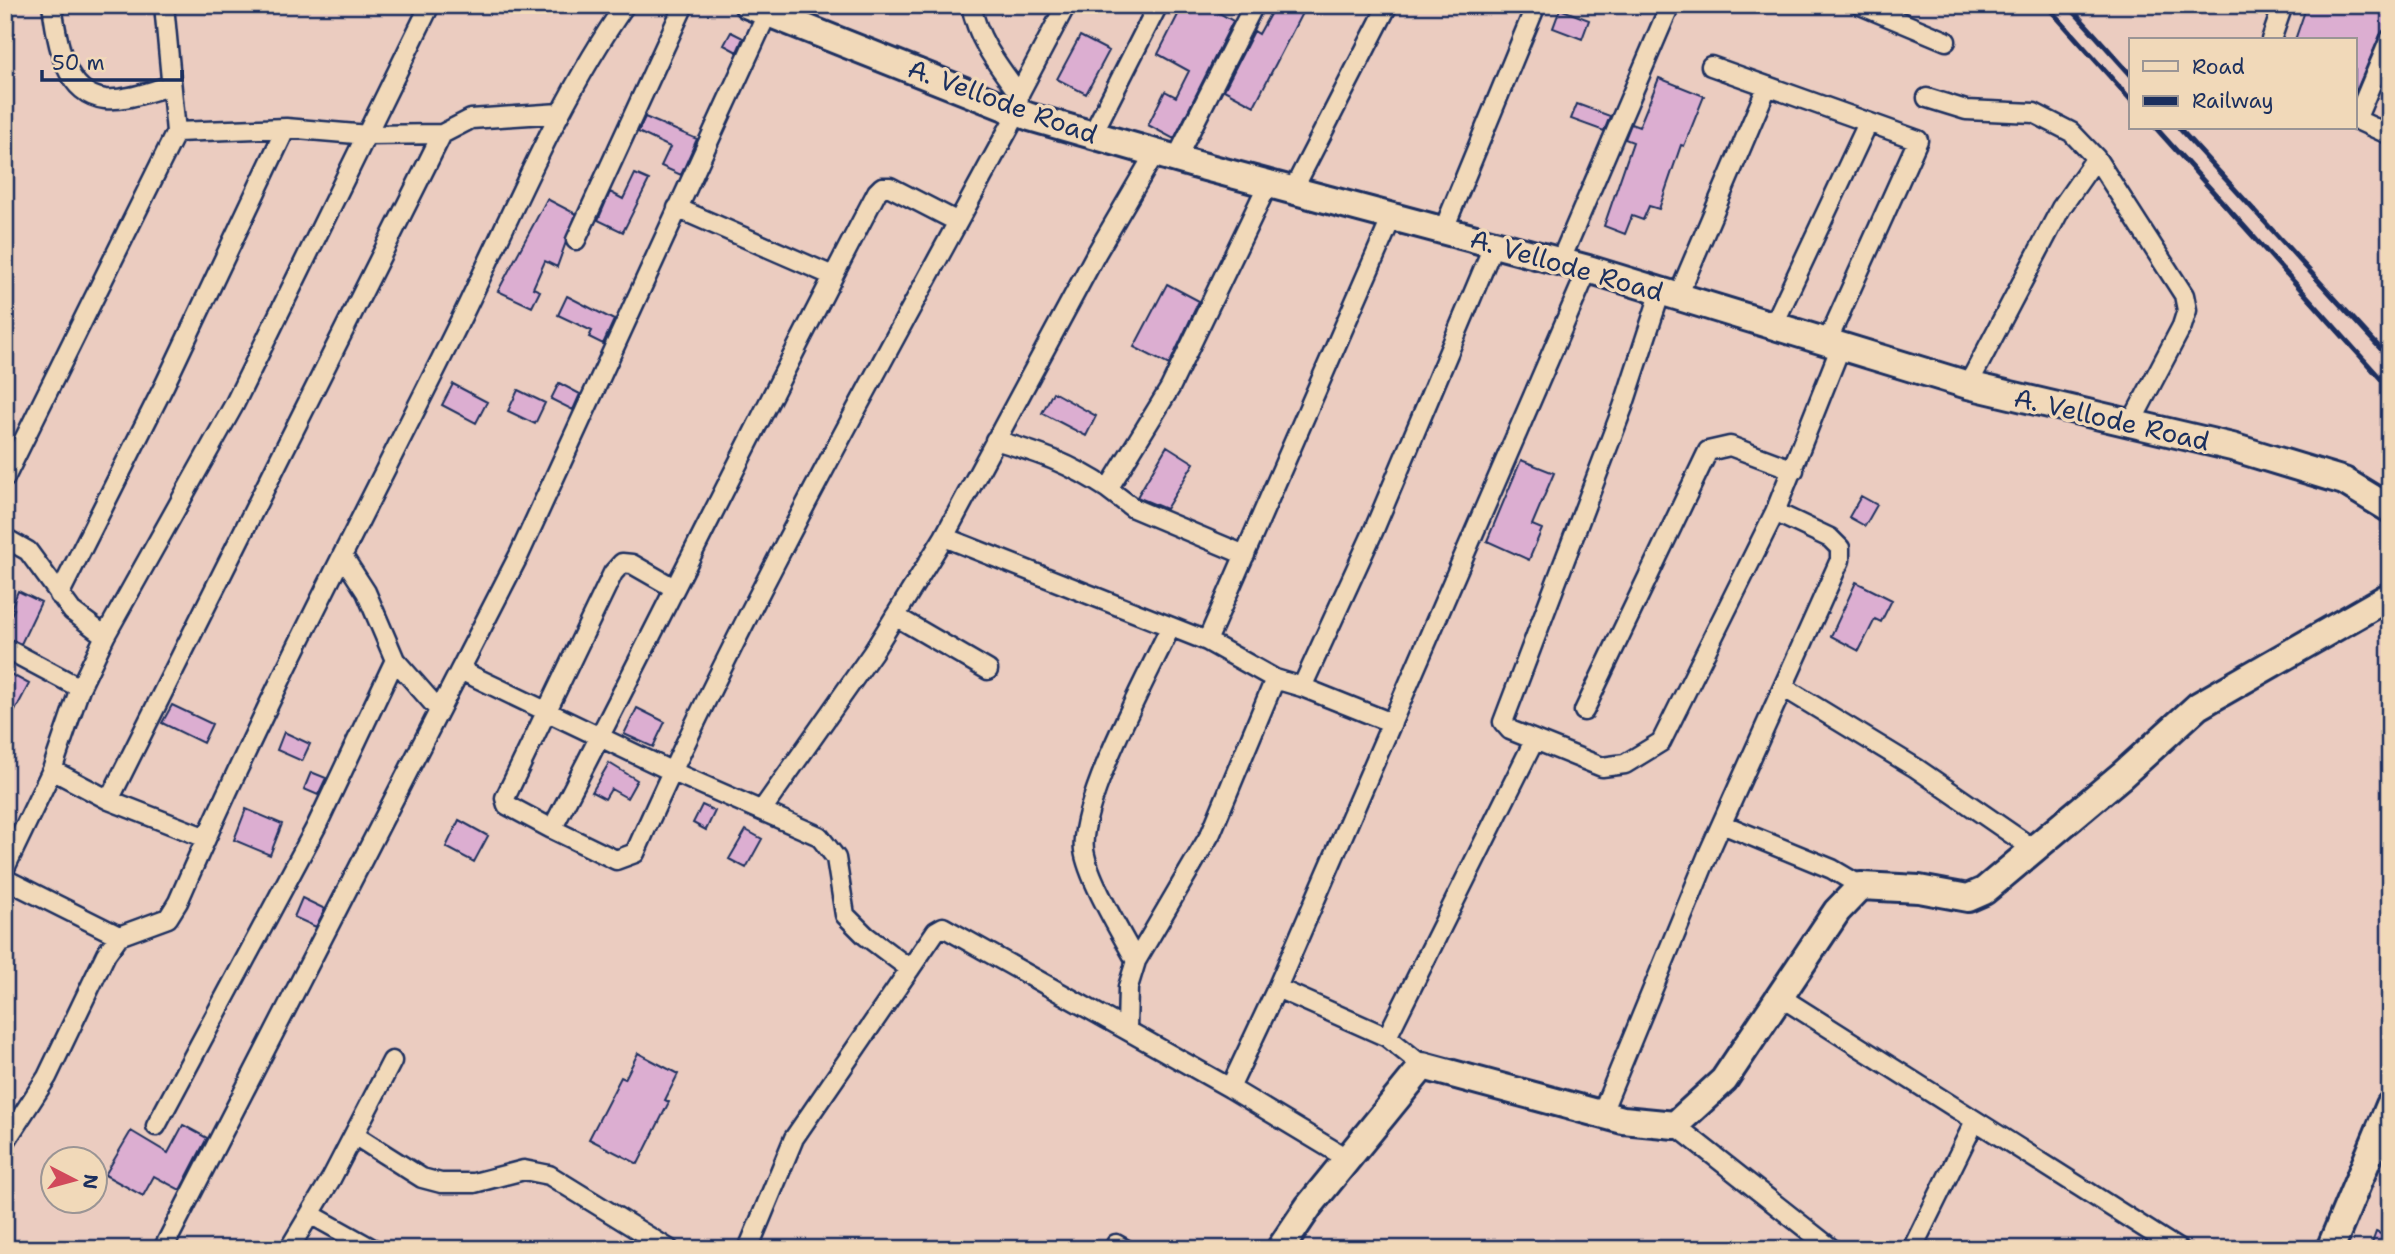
<svg xmlns="http://www.w3.org/2000/svg" width="2395" height="1254" viewBox="0 0 2395 1254" font-family="'Shantell Sans',sans-serif">
	<rect width="100%" height="100%" fill="#ebccc0"/>
	<filter id="ink" filterUnits="userSpaceOnUse"><feTurbulence type="fractalNoise" baseFrequency=".0143" numOctaves="2"/><feDisplacementMap in="SourceGraphic" scale="14" xChannelSelector="R" yChannelSelector="G"/><feConvolveMatrix kernelMatrix="1 2 1 2 8 2 1 2 1" color-interpolation-filters="sRGB"/></filter>
	<g filter="url(#ink)">
		<!-- building -->
		<path fill="#dcaed1" stroke="#1b2f5e" stroke-width="2" d="M1183 5H1219L1216 11 1233 21 1174 139 1148 125 1165 91 1176 97 1189 71 1158 54Z
			M1275 5H1292L1303 11 1254 106 1224 90 1254 31 1259 34Z
			M2307 5H2390L2386 29 2380 35 2355 94V40H2295Z
			M1560 9 1589 20 1582 39 1553 28Z
			M731 32 743 38 737 52 724 45Z
			M1080 36 1109 51 1086 94 1057 79Z
			M1659 78 1704 96 1684 146 1681 145 1659 209 1649 206 1643 220 1632 216 1625 234 1604 226 1633 142 1625 139 1631 124 1639 127Z
			M1577 104 1610 116 1604 131 1571 119Z
			M645 117 697 139 681 175 661 166 670 147 638 132Z
			M635 174 649 180 623 232 598 220 610 192 623 199Z
			M547 199 576 214 557 267 545 261 533 288 540 291 532 307 498 291Z
			M1167 284 1199 301 1169 365 1134 347Z
			M567 296 614 320 603 344 589 337 592 331 558 315Z
			M559 383 580 394 573 410 551 399Z
			M453 384 487 402 476 423 442 405Z
			M518 390 545 403 535 424 508 411Z
			M1053 392 1096 416 1086 436 1042 413Z
			M1167 446 1194 463 1166 509 1137 497Z
			M1521 460 1554 473 1532 525 1542 529 1529 560 1487 541Z
			M1861 496 1877 505 1865 526 1849 517Z
			M1856 582 1892 600 1881 622 1875 619 1859 651 1831 636Z
			M18 591 41 602 21 644 5 637V627L14 609 11 608Z
			M5 671 29 684 5 730Z
			M172 705 212 724 203 743 162 723Z
			M637 708 665 722 653 747 624 734Z
			M284 732 310 744 302 761 277 750Z
			M609 763 637 780 627 798 611 789 605 799 592 792Z
			M311 772 326 778 318 795 304 789Z
			M702 805 715 811 706 830 693 823Z
			M246 809 282 824 270 855 234 840Z
			M459 820 488 836 474 862 446 847Z
			M746 830 762 839 746 868 729 859Z
			M302 898 325 909 316 927 294 917Z
			M638 1053 678 1074 665 1100 669 1102 638 1164 589 1139 621 1077 625 1079Z
			M183 1125 207 1138 180 1190 154 1176 143 1196 105 1175 131 1131 168 1153Z
			M2376 1232 2390 1238V1249H2370Z"/>
		<g fill="none" stroke-linecap="round" stroke-linejoin="round">
			<defs>
				<path id="street" d="M52 5C57 39 63 94 105 99 126 101 150 91 170 86
					M164 5 176 132
					M1860 5 1946 41
					M2271 40 2283 5
					M1711 66 1918 140 1827 342
					M1019 94 1066 5
					M1927 98 1966 110 2034 113 2071 132 2096 158 2184 295 2187 310 2182 326 2131 423
					M2355 119 2390 135
					M2356 120 2390 39
					M1092 135 1158 5
					M1176 159 1254 5
					M1293 190 1388 5
					M677 208 833 276
					M1443 231 1536 5
					M576 240 684 5
					M1560 262 1670 5
					M1661 291 1623 407 1503 722 1510 730 1602 767 1625 764 1661 742 1775 512 1841 346
					M1678 296 1767 87
					M1773 326 1868 123
					M1968 385 2061 208 2096 158
					M995 440C1039 453 1069 463 1108 489L1170 388 1268 184
					M5 478 176 132 286 128 368 135 442 134 471 119 560 113
					M1108 489 1133 508 1245 555
					M944 537 1207 641 1275 679
					M5 538 28 551 72 611 105 636
					M344 558 366 592 395 660 439 710
					M674 588 632 564 622 563 613 573 505 798 507 805 552 829C662 618 766 403 877 192L882 187H890L958 222
					M59 595 165 384 286 128
					M895 616 988 670
					M1207 641 1392 217
					M5 648 80 688
					M460 670 671 771 819 836 836 858 845 915 866 936 910 969
					M1302 687 1392 723
					M1783 687 1916 768 2035 850
					M1584 711 1708 451 1730 446 1794 470
					M52 770 109 800 206 838
					M109 800 442 134
					M762 810 873 652 944 537 1096 254 1155 153
					M1722 824 1832 869 1861 886
					M552 829 616 860 635 853C745 605 879 368 1008 130L1018 112 1019 94C998 65 978 41 971 5
					M5 868 52 770 80 688 105 636 234 405 430 5
					M5 879 119 936
					M1136 961C1121 933 1088 879 1084 850 1078 804 1148 675 1170 628
					M1277 988 1387 1037
					M1779 996 2178 1249
					M1127 1029 1128 987 1136 961 1211 833 1275 679 1302 687 1373 532 1494 244
					M1423 1066 1387 1037 1534 741
					M1230 1088 1277 988 1588 269
					M1601 1115 1709 852 1840 560V548L1830 538 1775 512
					M1675 1125 1832 1249
					M156 1126 316 827 395 660
					M354 1135 422 1178 441 1183H474L524 1170 549 1175 669 1249
					M5 1142 47 1077 106 954 119 936 168 918 178 902C261 710 359 524 452 337 507 227 555 105 625 5
					M310 1214 373 1249
					M1116 1244 1125 1249
					M163 1249 519 555 767 14
					M289 1249 331 1179 392 1061
					M748 1249 794 1138 936 931 943 927 1230 1088 1348 1159
					M1912 1249 1975 1121"/>
				<path id="secondary" d="M748 5 1030 117 1194 164 1588 269 1968 385 2232 447 2344 481 2390 509
					M1280 1249 1309 1206 1423 1066 1623 1120 1675 1125 1724 1080 1837 911 1861 886 1919 889 1968 898 1984 891 2122 775 2198 706 2390 596
					M2330 1249 2390 1105"/>
			</defs>
			<!-- street casing -->
			<use href="#street" stroke="#1b2f5e" stroke-width="23"/>
			<!-- secondary casing -->
			<use href="#secondary" stroke="#1b2f5e" stroke-width="32"/>
			<!-- street -->
			<use href="#street" stroke="#f1d9b9" stroke-width="18"/>
			<!-- secondary -->
			<use href="#secondary" stroke="#f1d9b9" stroke-width="26"/>
			<!-- rail -->
			<path stroke="#1b2f5e" stroke-width="5" d="M2046 5 2131 100
				M2068 5 2131 75
				M2156 128 2390 389
				M2179 128 2390 359"/>
		</g>
	</g>
	<g text-anchor="middle" dominant-baseline="central" stroke-width="7" stroke-linejoin="round" paint-order="stroke">
		<!-- street labels -->
		<g font-size="26" fill="#1b2f5e" stroke="#f1d9b9">
			<text transform="translate(1003 101) rotate(20)">A. Vellode Road</text>
			<text transform="translate(1567 265) rotate(16)">A. Vellode Road</text>
			<text transform="translate(2112 419) rotate(13)">A. Vellode Road</text>
		</g>
	</g>
	<!-- margin -->
	<rect width="2395" height="1254" fill="none" stroke="#f1d9b9" stroke-width="28"/>
	<rect x="14" y="14" width="2367" height="1226" fill="none" stroke="#1b2f5e" stroke-width="2.5" filter="url(#ink)"/>
	<!-- legend -->
	<rect x="2129" y="38" width="228" height="91" fill="#f1d9b9" stroke="#9b9595" stroke-width="2"/>
	<rect x="2143" y="61" width="35" height="10" fill="#f1d9b9" stroke="#9b9595" stroke-width="2"/>
	<text x="2192" y="74" font-size="21" fill="#1b2f5e">Road</text>
	<rect x="2143" y="96" width="35" height="10" fill="#1b2f5e" stroke="#9b9595" stroke-width="2"/>
	<text x="2192" y="108" font-size="21" fill="#1b2f5e">Railway</text>
	<!-- north arrow -->
	<g transform="translate(74 1180) rotate(96)"><circle r="33" fill="#f1d9b9" stroke="#9b9595" stroke-width="2"/>
	<path d="M0-5L12 26L0 18L-12 26Z" fill="#d1495b"/>
	<text y="-10" font-size="19" font-weight="bold" text-anchor="middle" fill="#1b2f5e">N</text>
	</g>
	<!-- scale -->
	<path d="M42 70v10h140v-10" fill="none" stroke="#1b2f5e" stroke-width="3.5"/>
	<text x="52" y="70" font-size="21" fill="#1b2f5e" stroke="#f1d9b9" stroke-width="5" paint-order="stroke">50 m</text>
</svg>
